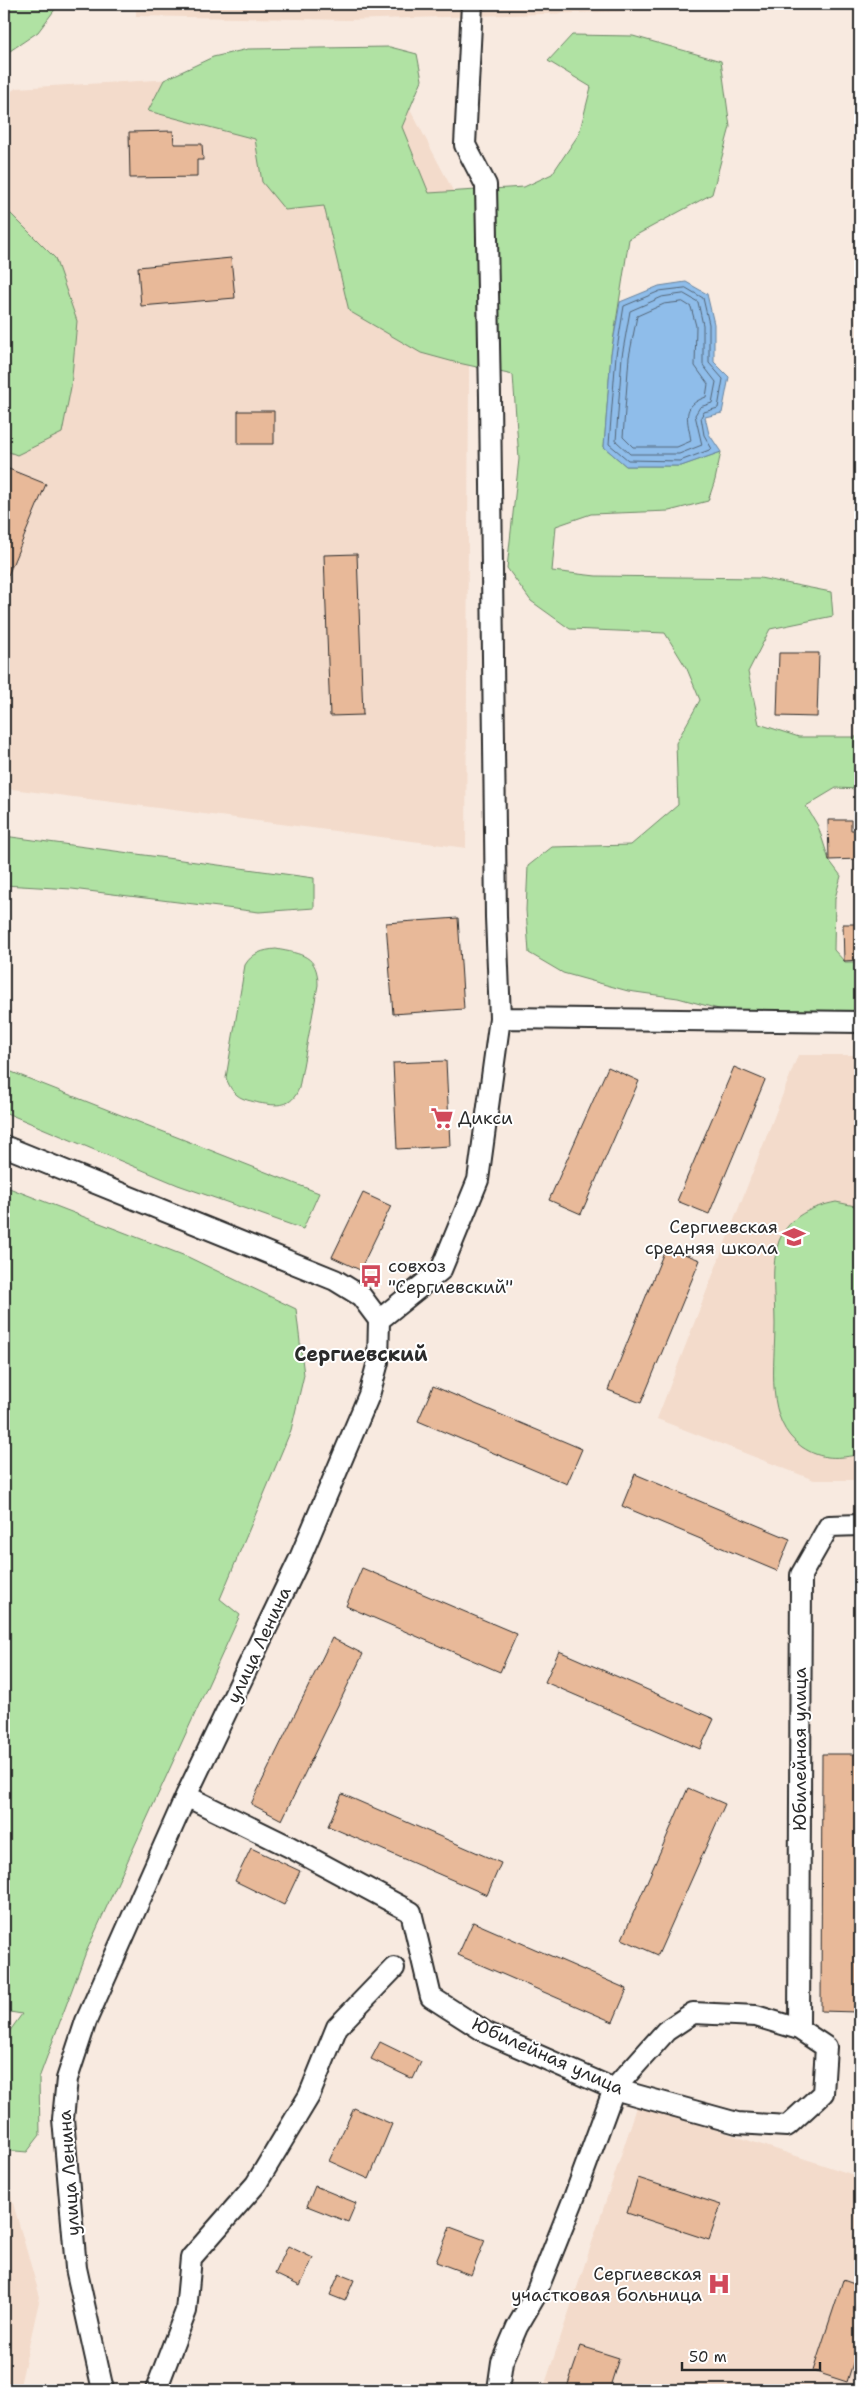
<svg xmlns="http://www.w3.org/2000/svg" width="864" height="2394" viewBox="0 0 864 2394" font-family="'Shantell Sans',sans-serif">
	<rect width="100%" height="100%" fill="#f8eae0"/>
	<filter id="ink" filterUnits="userSpaceOnUse"><feTurbulence type="fractalNoise" baseFrequency=".02" numOctaves="2"/><feDisplacementMap in="SourceGraphic" scale="10" xChannelSelector="R" yChannelSelector="G"/><feConvolveMatrix kernelMatrix="1 2 1 2 8 2 1 2 1" color-interpolation-filters="sRGB"/></filter>
	<g filter="url(#ink)">
		<!-- built -->
		<path fill="#f3dbcb" d="M136 4H860L347 20 136 16Z
			M388 67 470 223 466 848 4 788V96L16 88Z
			M798 1055H860V1480H814L657 1419Z
			M638 2104 860 2177V2390H543Z
			M4 2172 40 2297 19 2390H4Z"/>
		<!-- green -->
		<path fill="#b0e2a3" stroke="#6e8667" d="M4 4H59L38 32 4 55Z
			M572 35 633 36 721 61 730 127 712 194 629 239 611 354 604 447 626 466H681L721 452 715 480 708 501 669 511 591 514 556 526 552 571 596 576 760 578 831 592 833 616 770 629 748 672 759 724 799 737H860V789L836 788 806 806 818 826 829 860 841 876 835 898 834 950 845 962H860V1012L726 1011 678 998 628 991 563 973 529 953 526 910 528 866 552 847 631 845 678 805 676 743 700 700 687 669 665 633 570 629 531 601 507 568 519 459 513 375 454 362 421 353 349 311 324 206 285 210 262 182 255 139 148 111 164 80 213 57 248 49 390 47 417 54 422 80 402 127 429 193 524 187 552 174 579 134 591 87 548 61Z
			M4 207 55 258 77 321 71 387 62 433 17 455 4 450Z
			M4 836 314 878V908L259 912 72 889 4 885Z
			M276 949C302 954 318 955 318 985L299 1088C292 1108 277 1106 259 1103 252 1101 243 1100 237 1095 231 1090 229 1085 226 1078L245 965C252 953 263 950 276 949Z
			M4 1069 319 1193 303 1229 178 1185 4 1112Z
			M4 1186 188 1257 296 1309 304 1375 291 1430 220 1599 240 1615 86 1952 39 2078 40 2135 27 2152 4 2150V2039L22 2014 4 2011Z
			M836 1202 860 1207V1454C839 1459 821 1460 802 1447 764 1421 775 1365 775 1324 775 1298 770 1265 779 1241 790 1215 812 1207 836 1202Z"/>
		<!-- water -->
		<path fill="#8fbdea" stroke="#67839e" d="M686 282 707 294 714 324V362L729 377 722 413 705 417 709 434 721 452 681 466H626L604 447 611 354 620 302 659 286Z"/>
		<g fill="none" stroke-linecap="round" stroke-linejoin="round">
			<!-- shore -->
			<path stroke="#536577" stroke-width="1" d="M686 288 703 298 709 324V363L723 379 718 408 704 412 701 417 704 435 712 449 680 461 628 460 609 444 616 355 624 306 660 291Z
				M684 294 698 302 703 325V365L716 382 712 403 700 407 695 415 702 445 679 454H630L616 441 622 356 630 311 662 297Z
				M683 302 691 307 696 326 695 366 708 384 706 397C680 406 688 420 691 441L677 447H633L623 437 629 357 637 316 664 304Z"/>
		</g>
		<!-- building -->
		<path fill="#e8b999" stroke="#2b2b2b" d="M173 131 174 144H202L203 160H197V177L130 178 129 132Z
			M231 258 235 298 141 306 138 267Z
			M238 411H274V444H238Z
			M4 467 46 484 4 585Z
			M357 554 363 715 330 716 324 555Z
			M779 653H819L817 717 777 716Z
			M828 820H851V830H860V859L829 860Z
			M458 918 464 1009 393 1014 386 923Z
			M843 924H860V960L844 961Z
			M446 1061 450 1146 397 1149 393 1063Z
			M608 1067 639 1081 581 1214 549 1200Z
			M734 1067 765 1080 709 1214 677 1201Z
			M363 1193 391 1206 360 1270 332 1257Z
			M666 1247 700 1260 641 1403 608 1390Z
			M433 1386 582 1449 567 1484 418 1421Z
			M635 1474 790 1539 777 1571 622 1506Z
			M362 1568 517 1634 500 1672 346 1606Z
			M332 1638 363 1654 282 1820 251 1804Z
			M559 1651 714 1719 700 1749 545 1682Z
			M822 1754H858L857 2012 821 2011Z
			M688 1788 725 1804 658 1955 622 1939Z
			M342 1794 501 1863 487 1895 328 1826Z
			M251 1848 300 1871 284 1905 235 1881Z
			M473 1922 627 1989 613 2022 458 1955Z
			M380 2042 421 2062 413 2079 371 2059Z
			M354 2108 392 2124 369 2179 329 2161Z
			M638 2178 721 2205 709 2240 627 2213Z
			M315 2186 356 2203 348 2222 307 2206Z
			M450 2227 485 2240 471 2275 436 2262Z
			M288 2246 313 2258 300 2286 275 2274Z
			M339 2274 354 2280 345 2301 330 2295Z
			M843 2280 860 2286V2341L847 2382 813 2371Z
			M581 2346 619 2358 609 2390H566Z"/>
		<g fill="none" stroke-linecap="round" stroke-linejoin="round">
			<defs>
				<path id="minor" d="M500 1018 860 1022
					M4 1146 335 1280 361 1296 379 1320
					M379 1320 441 1270 478 1180 500 1018 496 917 490 397 486 185 465 145 472 4
					M186 1796 288 1846 411 1912 431 1997 487 2033 614 2089 737 2123 787 2126 823 2093 826 2047 799 2029 756 2016 693 2013 666 2031 614 2089 574 2198 534 2298 517 2327 502 2362 498 2390
					M799 2029 801 1575 829 1526 860 1525
					M103 2390 76 2268 63 2119 67 2079 86 2021 186 1796 300 1558 369 1395 378 1362 379 1320
					M156 2390 186 2311 191 2258 256 2184 309 2096 337 2027 394 1968"/>
			</defs>
			<!-- minor casing -->
			<use href="#minor" stroke="#2b2b2b" stroke-width="24"/>
			<!-- minor -->
			<use href="#minor" stroke="#fff" stroke-width="20"/>
		</g>
	</g>
	<!-- icons -->
	<defs>
		<symbol id="supermarket-bare" viewBox="-9 -9 18 18"><path d="M-6-5.5h2.5l.6 2H6L4.5 2H-2.5L-4.4-4H-6ZM-1.5 3.2a1.3 1.3 0 1 0 .1 0ZM3 3.2a1.3 1.3 0 1 0 .1 0Z" fill="#d1495b" stroke="#fff" stroke-width="2.5" paint-order="stroke"/></symbol>
		<symbol id="school-bare" viewBox="-9 -9 18 18"><path d="M0-5L7-2L0 1L-7-2ZM-4 1L0 2.5L4 1V4Q0 6-4 4Z" fill="#d1495b" stroke="#fff" stroke-width="2.5" paint-order="stroke"/></symbol>
		<symbol id="bus-bare" viewBox="-9 -9 18 18"><path d="M-5-6H5V4H4V6H2V4H-2V6H-4V4H-5ZM-3.5-4V0h7V-4ZM-3.5 1.2v1.5H-2V1.2ZM2 1.2v1.5H3.5V1.2Z" fill="#d1495b" stroke="#fff" stroke-width="2.5" paint-order="stroke"/></symbol>
		<symbol id="hospital-bare" viewBox="-9 -9 18 18"><path d="M-5-5h3v3.5h4V-5h3V5h-3V1.5h-4V5h-3Z" fill="#d1495b" stroke="#fff" stroke-width="2.5" paint-order="stroke"/></symbol>
	</defs>
	<g fill-rule="evenodd">
		<use href="#supermarket-bare" x="426" y="1102" width="32" height="32"/>
		<use href="#school-bare" x="778" y="1221" width="32" height="32"/>
		<use href="#bus-bare" x="355" y="1260" width="32" height="32"/>
		<use href="#hospital-bare" x="703" y="2268" width="32" height="32"/>
	</g>
	<g text-anchor="middle" dominant-baseline="central" stroke-width="4" stroke-linejoin="round" paint-order="stroke">
		<!-- poi labels -->
		<g font-size="18" fill="#2b2b2b" stroke="#fff" text-anchor="start">
			<text x="458" y="1118">Дикси</text>
			<text x="778" y="1227" text-anchor="end">Сергиевская<tspan x="778" dy="21">средняя школа</tspan></text>
			<text x="388" y="1266">совхоз<tspan x="388" dy="21">"Сергиевский"</tspan></text>
			<text x="702" y="2274" text-anchor="end">Сергиевская<tspan x="702" dy="21">участковая больница</tspan></text>
		</g>
		<!-- street labels -->
		<g font-size="18" fill="#2b2b2b" stroke="#fff">
			<text transform="translate(259 1645) rotate(-65)">улица Ленина</text>
			<text transform="translate(800 1749) rotate(-90)">Юбилейная улица</text>
			<text transform="translate(548 2056) rotate(24)">Юбилейная улица</text>
			<text transform="translate(69 2173) rotate(-94)">улица Ленина</text>
		</g>
		<!-- quarter labels -->
		<g font-size="20" font-weight="bold" fill="#2b2b2b" stroke="#fff">
			<text x="361" y="1354">Сергиевский</text>
		</g>
	</g>
	<!-- margin -->
	<rect width="864" height="2394" fill="none" stroke="#fff" stroke-width="20"/>
	<rect x="10" y="10" width="844" height="2374" fill="none" stroke="#2b2b2b" stroke-width="2" filter="url(#ink)"/>
	<!-- scale -->
	<path d="M682 2362v8h138v-8" fill="none" stroke="#2b2b2b" stroke-width="2.5"/>
	<text x="689" y="2362" font-size="15" fill="#2b2b2b" stroke="#ffffff" stroke-width="4" paint-order="stroke">50 m</text>
</svg>
